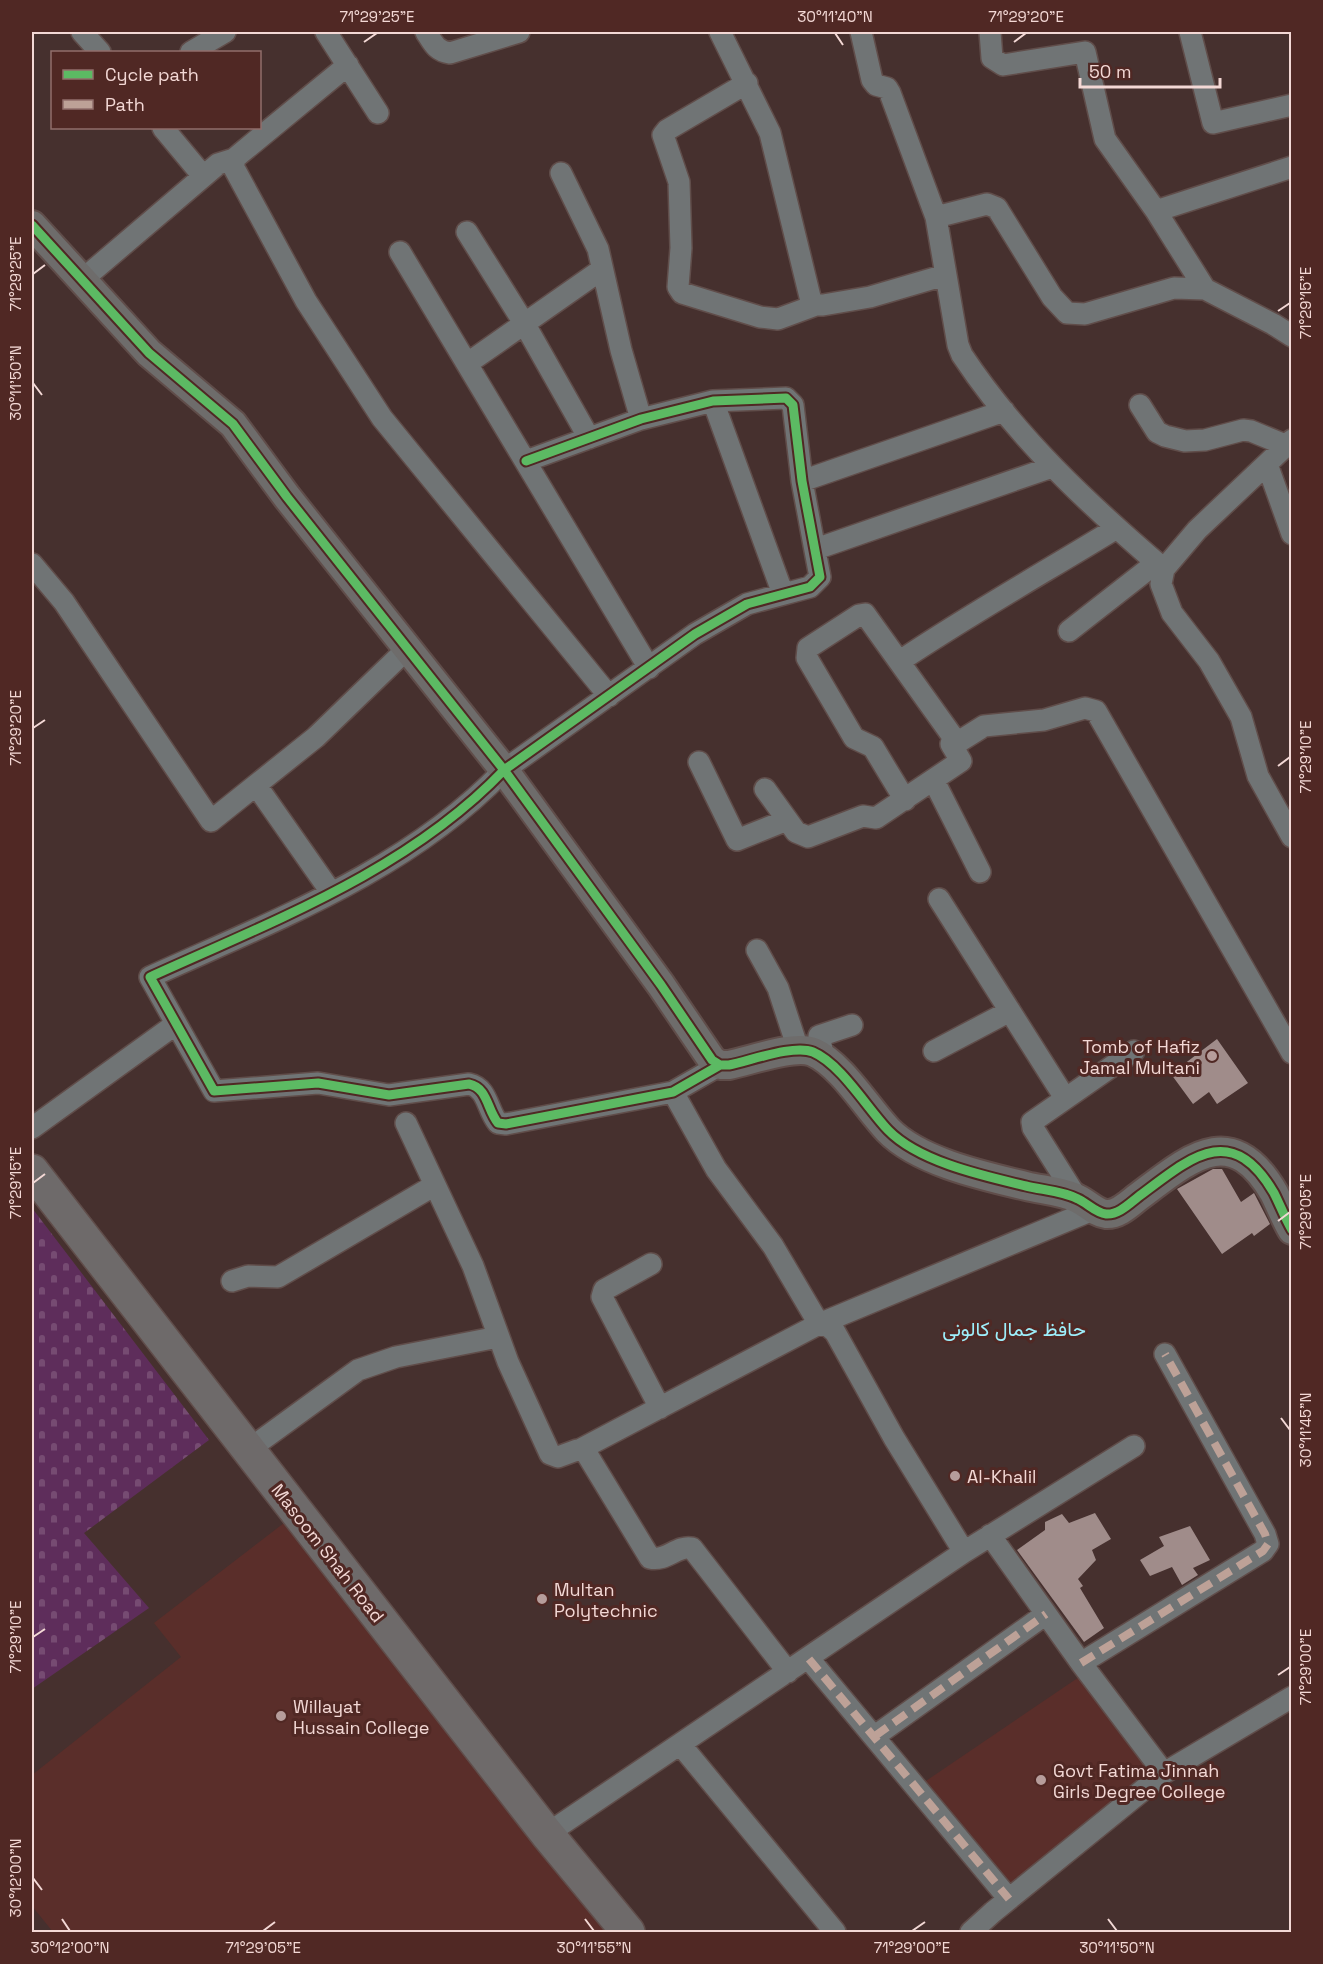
<svg xmlns="http://www.w3.org/2000/svg" width="1323" height="1964" viewBox="0 0 1323 1964" font-family="'Space Grotesk',Vazirmatn,sans-serif">
	<defs>
		<pattern id="cemetery-stones" width="16" height="16" patternUnits="userSpaceOnUse" patternTransform="scale(1.5)"><rect width="16" height="16" fill="#5e2d5b"/><path d="M2 7V4a2 2 0 0 1 4 0v3zM10 15v-3a2 2 0 0 1 4 0v3z" fill="#764b72"/></pattern>
	</defs>
	<rect width="100%" height="100%" fill="#46302e"/>
	<!-- built -->
	<path fill="#5a2e2a" d="M297 1513 625 1932H53L32 1906V1775L181 1657 154 1623Z
		M1088 1671 1164 1773 1009 1899 917 1787Z"/>
	<!-- cemetery -->
	<path fill="url(#cemetery-stones)" d="M32 1208 209 1440 84 1533 149 1608 32 1689Z"/>
	<!-- building -->
	<path fill="#a08c8a" d="M1217 1039 1248 1083 1217 1104 1209 1092 1193 1104 1171 1074Z
		M1213 1169H1222L1241 1202 1254 1193 1270 1224 1254 1236 1252 1233 1222 1254 1177 1189Z
		M1095 1513 1111 1539 1092 1550 1096 1560 1078 1579 1083 1586 1080 1588 1104 1628 1084 1642 1017 1550 1045 1530V1522L1062 1514 1069 1523Z
		M1190 1526 1210 1560 1193 1568 1198 1575 1182 1585 1172 1567 1150 1576 1140 1560 1164 1546 1159 1537Z"/>
	<g fill="none" stroke-linecap="round" stroke-linejoin="round">
		<defs>
			<path id="street" d="M82 32 100 52
				M326 32 378 113
				M426 32C433 43 436 51 450 53L519 32
				M720 32 770 133 811 301 816 305H823L870 297 945 275
				M861 32 872 80 876 85 887 88 890 93 936 217 958 345 962 355C1017 438 1089 505 1164 569
				M990 32 992 58 1003 65 1085 52 1105 139 1156 211 1205 289 1273 324 1292 336
				M1190 32 1213 123 1292 105
				M191 52 225 32
				M348 65 241 153 234 159V168L306 301 382 418 609 696
				M747 83 667 130 663 135 679 182 681 248 678 287 682 293 760 317 778 319 816 305
				M163 128 203 176
				M561 173 598 249 621 350 641 419
				M1156 211 1292 167
				M936 217 987 204 997 208 1052 297 1067 313 1085 314 1174 288 1205 289
				M467 232 524 323 589 438
				M400 252 649 668
				M82 280 218 164 234 159
				M468 363 601 270
				M713 401 783 594
				M1140 405 1157 432 1165 436 1185 441 1205 440 1243 430 1251 431 1285 445
				M1292 440 1197 530 1164 569 1161 584 1172 613 1209 661 1241 717 1258 776 1292 837
				M526 461 641 419 713 401 786 398 793 405 802 481 820 577 810 587 747 604 695 634 504 770C409 870 273 921 150 977L214 1091 318 1083 389 1095 469 1084C488 1088 487 1110 498 1123L506 1124 673 1092 720 1065
				M1267 464 1292 534
				M802 481 1004 411
				M816 549 1052 467
				M32 564 64 602 211 821 316 737 407 649
				M1069 631 1156 563
				M900 661C970 614 1043 573 1115 529
				M952 746 984 726 1044 720 1085 708 1096 711 1292 1053
				M699 762 737 840 787 820
				M934 781 980 872
				M256 785 331 892
				M765 789 796 832 808 837 863 816 876 818 961 761 951 744 953 737 865 614 859 615 808 648 807 658 854 738 873 747 905 800
				M939 899 1065 1098
				M757 950 778 988 798 1049
				M934 1051 1010 1011
				M824 1058 819 1036 852 1025
				M673 1092 716 1169 773 1246 819 1324 828 1326 835 1332 894 1438 964 1552
				M406 1123 473 1266 508 1362 550 1454 558 1457 577 1450 585 1451 650 1558C666 1562 677 1545 692 1548L788 1672
				M32 1128 176 1024
				M1077 1198 1033 1128 1032 1122 1134 1051
				M651 1264 604 1290 602 1297 660 1408
				M232 1281 248 1276 278 1277 435 1185
				M581 1449 819 1324 1095 1209
				M248 1450 358 1370 396 1357 498 1337
				M990 1535 1081 1663 1164 1773
				M809 1659 1009 1899
				M1081 1663 1263 1551 1268 1544 1265 1534 1165 1354
				M875 1736 1046 1614
				M680 1744 835 1932
				M547 1834 964 1552 1134 1446
				M971 1932 993 1912 1164 1773 1292 1697"/>
			<path id="secondary" d="M32 225 149 353 233 424 287 497 504 770 661 985 712 1060 720 1065H729C750 1061 794 1044 813 1052 841 1064 867 1108 888 1130 919 1162 984 1176 1026 1186 1042 1190 1063 1191 1078 1199 1087 1203 1096 1213 1106 1214 1118 1215 1129 1204 1138 1197 1189 1159 1231 1119 1274 1193 1280 1205 1285 1218 1292 1230"/>
			<path id="primary" d="M32 1171 547 1834 628 1932"/>
		</defs>
		<!-- street casing -->
		<use href="#street" stroke="#604d4a" stroke-width="24"/>
		<!-- secondary casing -->
		<use href="#secondary" stroke="#604d4a" stroke-width="32"/>
		<!-- primary casing -->
		<use href="#primary" stroke="#604d4a" stroke-width="36"/>
		<!-- street -->
		<use href="#street" stroke="#707475" stroke-width="21"/>
		<!-- secondary -->
		<use href="#secondary" stroke="#6e6c6b" stroke-width="28"/>
		<!-- primary -->
		<use href="#primary" stroke="#6e6a6a" stroke-width="33"/>
		<!-- quiet -->
		<path stroke="#bda197" stroke-width="8" stroke-dasharray="15 8" stroke-linecap="butt" d="M809 1659 1009 1899
			M1081 1663 1263 1551 1268 1544 1265 1534 1165 1354
			M875 1736 1046 1614"/>
		<defs>
			<path id="cycleway" d="M32 225 149 353 233 424 287 497 504 770 661 985 712 1060 720 1065H729C750 1061 794 1044 813 1052 841 1064 867 1108 888 1130 919 1162 984 1176 1026 1186 1042 1190 1063 1191 1078 1199 1087 1203 1096 1213 1106 1214 1118 1215 1129 1204 1138 1197 1189 1159 1231 1119 1274 1193 1280 1205 1285 1218 1292 1230
				M526 461 641 419 713 401 786 398 793 405 802 481 820 577 810 587 747 604 695 634 504 770C409 870 273 921 150 977L214 1091 318 1083 389 1095 469 1084C488 1088 487 1110 498 1123L506 1124 673 1092 720 1065"/>
		</defs>
		<!-- cycleway casing -->
		<use href="#cycleway" stroke="#502824" stroke-width="13"/>
		<!-- cycleway -->
		<use href="#cycleway" stroke="#5cba63" stroke-width="9"/>
	</g>
	<!-- ticks -->
	<path fill="none" stroke="#f3d8d5" stroke-width="2" d="M835 33 843 45M364 42 377 33M1014 42 1026 33M33 274 45 265M1278 311 1290 303M33 383 42 395M33 728 45 720M1278 766 1290 757M33 1183 45 1174M1278 1221 1290 1212M1281 1418 1290 1430M33 1637 45 1629M1278 1675 1290 1667M33 1878 42 1890M62 1919 70 1931M585 1919 594 1931M1108 1919 1117 1931M263 1931 275 1922M912 1931 925 1922"/>
	<!-- markers -->
	<g fill="#b69d9b" stroke="#502824" stroke-width="2">
		<circle cx="1212" cy="1056" r="6"/>
		<circle cx="955" cy="1476" r="6"/>
		<circle cx="542" cy="1599" r="6"/>
		<circle cx="281" cy="1716" r="6"/>
		<circle cx="1041" cy="1780" r="6"/>
	</g>
	<g text-anchor="middle" dominant-baseline="central" stroke-width="6" stroke-linejoin="round" paint-order="stroke">
		<!-- poi labels -->
		<g font-size="18" fill="#f3d8d5" stroke="#502824" text-anchor="start">
			<text x="1200" y="1046" text-anchor="end">Tomb of Hafiz<tspan x="1200" dy="21">Jamal Multani</tspan></text>
			<text x="967" y="1476">Al-Khalil</text>
			<text x="554" y="1589">Multan<tspan x="554" dy="21">Polytechnic</tspan></text>
			<text x="293" y="1706">Willayat<tspan x="293" dy="21">Hussain College</tspan></text>
			<text x="1053" y="1770">Govt Fatima Jinnah<tspan x="1053" dy="21">Girls Degree College</tspan></text>
		</g>
		<!-- street labels -->
		<g font-size="18" fill="#f3d8d5" stroke="#502824">
			<text transform="translate(328 1553) rotate(52)">Masoom Shah Road</text>
		</g>
		<!-- neighbourhood labels -->
		<g font-size="20" fill="#9deefa" stroke="#502824">
			<text x="1014" y="1329">حافظ جمال کالونی</text>
		</g>
	</g>
	<!-- border -->
	<rect width="1323" height="1964" fill="none" stroke="#502824" stroke-width="66"/>
	<!-- legend -->
	<rect x="51" y="51" width="210" height="78" fill="#502824" stroke="#916e6b" stroke-width="1.5"/>
	<rect x="63" y="70" width="30" height="9" fill="#5cba63" stroke="#916e6b" stroke-width="1.5"/>
	<text x="105" y="81" font-size="18" fill="#f3d8d5">Cycle path</text>
	<rect x="63" y="100" width="30" height="9" fill="#bda197" stroke="#916e6b" stroke-width="1.5"/>
	<text x="105" y="111" font-size="18" fill="#f3d8d5">Path</text>
	<!-- scale -->
	<path d="M1080 78v9h140v-9" fill="none" stroke="#f3d8d5" stroke-width="3"/>
	<text x="1089" y="78" font-size="18" fill="#f3d8d5" stroke="#502824" stroke-width="4.5" paint-order="stroke">50 m</text>
	<rect x="33" y="33" width="1257" height="1898" fill="none" stroke="#f3d8d5" stroke-width="2"/>
	<g font-size="15" text-anchor="middle" fill="#f3d8d5">
		<text x="377" y="22">71°29'25"E</text>
		<text x="835" y="22">30°11'40"N</text>
		<text x="1026" y="22">71°29'20"E</text>
		<text transform="translate(16 274) rotate(-90)" y="5">71°29'25"E</text>
		<text transform="translate(1306 303) rotate(-90)" y="5">71°29'15"E</text>
		<text transform="translate(16 383) rotate(-90)" y="5">30°11'50"N</text>
		<text transform="translate(16 728) rotate(-90)" y="5">71°29'20"E</text>
		<text transform="translate(1306 757) rotate(-90)" y="5">71°29'10"E</text>
		<text transform="translate(16 1183) rotate(-90)" y="5">71°29'15"E</text>
		<text transform="translate(1306 1212) rotate(-90)" y="5">71°29'05"E</text>
		<text transform="translate(1306 1430) rotate(-90)" y="5">30°11'45"N</text>
		<text transform="translate(16 1637) rotate(-90)" y="5">71°29'10"E</text>
		<text transform="translate(1306 1667) rotate(-90)" y="5">71°29'00"E</text>
		<text transform="translate(16 1878) rotate(-90)" y="5">30°12'00"N</text>
		<text x="70" y="1953">30°12'00"N</text>
		<text x="263" y="1953">71°29'05"E</text>
		<text x="594" y="1953">30°11'55"N</text>
		<text x="912" y="1953">71°29'00"E</text>
		<text x="1117" y="1953">30°11'50"N</text>
	</g>
</svg>
